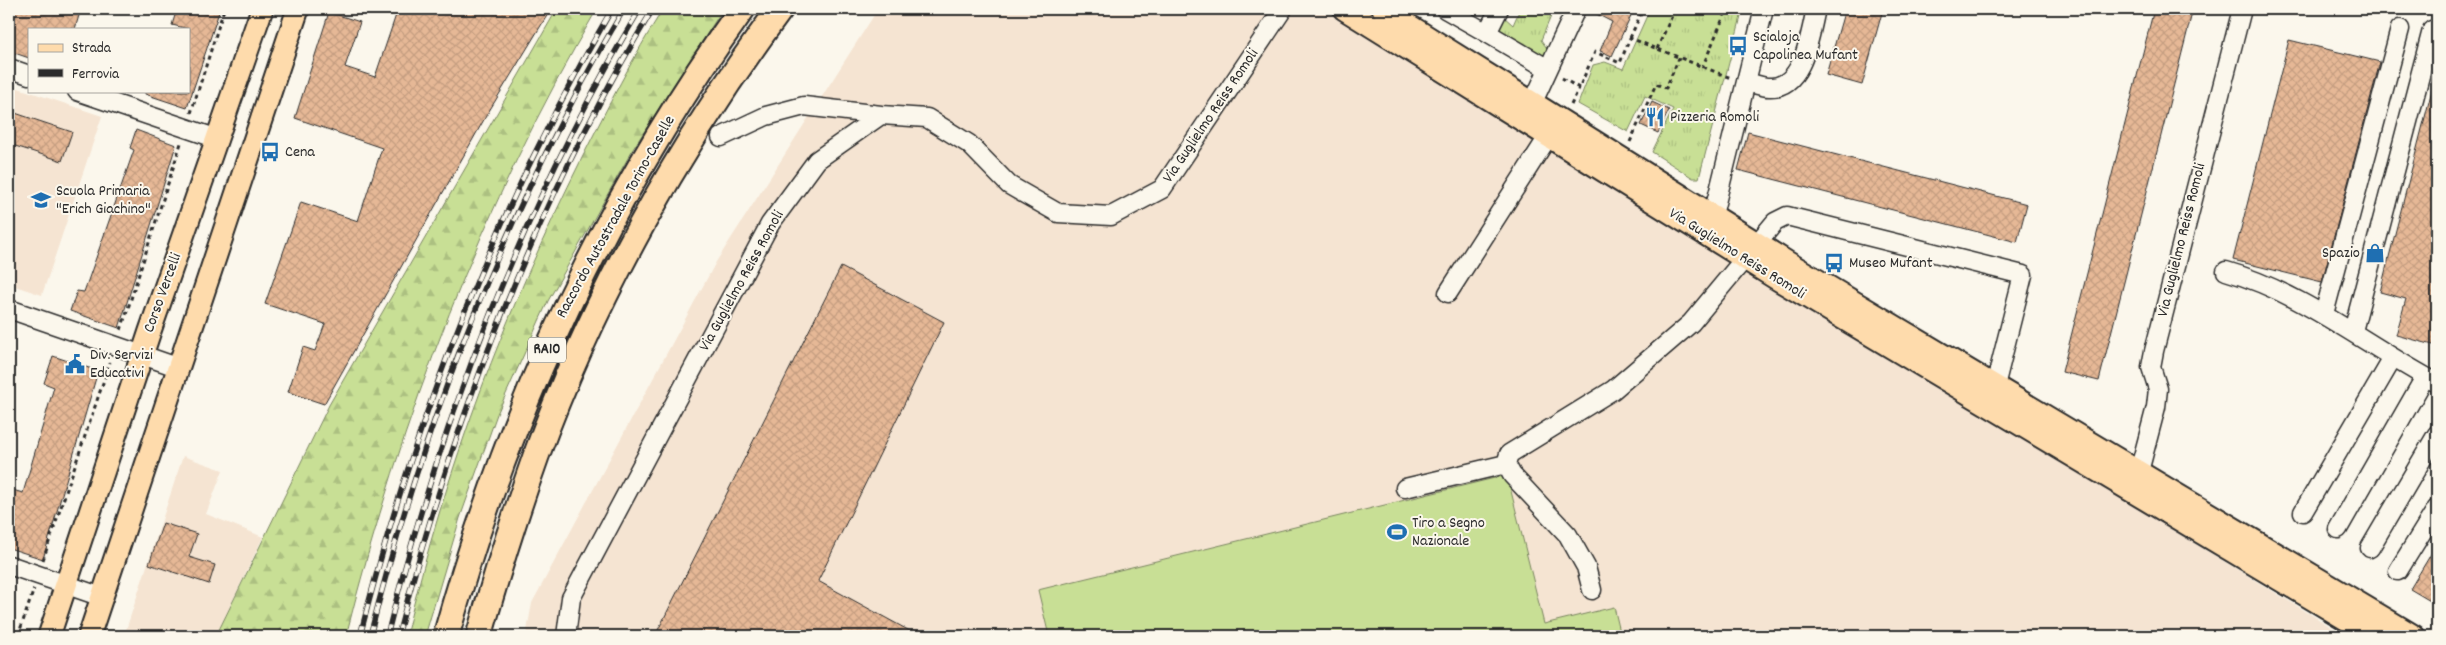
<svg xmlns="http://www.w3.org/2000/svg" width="2446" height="645" viewBox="0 0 2446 645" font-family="Dekko,sans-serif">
	<defs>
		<pattern id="grass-tufts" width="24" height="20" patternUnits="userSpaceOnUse" patternTransform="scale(1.25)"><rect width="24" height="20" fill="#c8df95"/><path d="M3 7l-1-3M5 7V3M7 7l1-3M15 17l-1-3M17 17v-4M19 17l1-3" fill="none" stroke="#acc081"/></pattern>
		<pattern id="forest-firs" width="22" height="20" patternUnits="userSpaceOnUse" patternTransform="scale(1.25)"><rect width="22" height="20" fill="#c8df95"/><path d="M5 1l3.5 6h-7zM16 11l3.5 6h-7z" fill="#acc081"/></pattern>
		<pattern id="building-cross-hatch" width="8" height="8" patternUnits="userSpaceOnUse" patternTransform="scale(1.25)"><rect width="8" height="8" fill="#e6b896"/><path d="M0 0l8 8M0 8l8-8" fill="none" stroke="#c59e81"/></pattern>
	</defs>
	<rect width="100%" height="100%" fill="#fbf7ec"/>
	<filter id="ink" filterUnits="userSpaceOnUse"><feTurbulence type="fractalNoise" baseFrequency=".02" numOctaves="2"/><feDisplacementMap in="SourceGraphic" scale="10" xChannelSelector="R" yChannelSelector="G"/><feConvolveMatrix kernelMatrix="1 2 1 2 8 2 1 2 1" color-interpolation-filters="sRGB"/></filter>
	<g filter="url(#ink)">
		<!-- built -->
		<path fill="#f5e4d2" d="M878 9H1322L2346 636H526L532 603 716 262Z
			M9 85 102 116 42 295 9 284Z
			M183 456 223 470 206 514 263 537 216 636H124Z"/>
		<!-- grass -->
		<path fill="url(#grass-tufts)" stroke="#7a8560" d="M1520 9H1554L1541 40 1549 51 1540 59 1498 30 1503 16 1513 25Z
			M1650 9H1743L1699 178H1693L1652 152 1673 109 1645 96 1628 132 1578 104 1593 65 1605 62 1623 69Z"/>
		<!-- forest -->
		<path fill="url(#forest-firs)" stroke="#7a8560" d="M557 9H597C483 203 401 418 346 636H216L329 405Z
			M663 9H723L633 149 548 301 497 414 460 518 425 636H406C445 471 506 310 582 158 607 108 633 57 663 9Z"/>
		<!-- pitch -->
		<path fill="#c8df95" stroke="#7a8560" d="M1507 475 1544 624 1614 607 1621 636H1049L1038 590Z"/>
		<!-- building -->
		<path fill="url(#building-cross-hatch)" stroke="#2b2b2b" d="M9 9H71L80 12 75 29H29V58L9 51Z
			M177 9H220L187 108 145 94V91H189V29L172 25Z
			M398 9H551L486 116 324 404 288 392 303 347 315 351 325 324 265 304 301 202 358 221 382 148 295 118 329 12 360 22 345 67 375 77Z
			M1587 9H1634L1612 56 1600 51 1612 22Z
			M1845 9H1883L1862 85 1826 75Z
			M2154 9H2193L2099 381 2062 372Z
			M2289 40 2380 62 2322 282 2233 260Z
			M2432 90H2437V346L2396 335 2406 299 2380 292Z
			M1652 102 1669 110 1658 133 1641 125Z
			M9 111 72 132 62 161 9 144Z
			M136 130 176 145 119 328 70 311 77 291 84 292 134 150 130 148Z
			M1748 132 2027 204 2017 242 1738 170Z
			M841 267 944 322 818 581 919 636H655Z
			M53 356 98 371 43 559 9 548V489L23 493 54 387 44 383Z
			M163 523 197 534 189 557 215 565 209 584 149 564Z
			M2437 544V605L2410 589Z"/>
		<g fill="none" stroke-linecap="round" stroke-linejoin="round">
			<defs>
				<path id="minor" d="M1445 9 1487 33
					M1499 9 1487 33 1548 69
					M9 68 29 75
					M1746 82C1753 83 1762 87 1769 87 1804 89 1810 33 1816 9
					M77 91 218 139
					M1527 115 1576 9
					M721 137 766 116 804 106 881 115
					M1710 227 1764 9
					M2226 271C2304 293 2367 346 2437 383
					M1448 293 1555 126
					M9 309 177 367
					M2324 314 2400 29
					M2353 331 2432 30
					M2136 483 2156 407 2158 389 2151 367 2154 351 2242 9
					M1405 488 1506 464
					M2303 512 2393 358
					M2338 529 2425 377
					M2370 548 2437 434
					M9 565 102 597
					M2398 571 2437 508
					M1592 590 1586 567 1568 535 1512 475 1506 464 1509 454 1613 390 1691 323 1775 222 1787 216 2023 275 1995 386 1988 397
					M566 636 571 598 770 224 817 160 881 115 927 118 969 144 1009 185 1058 213 1111 216 1162 189 1283 9"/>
				<path id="major" d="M1344 9 1777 279 2374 636
					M1383 9 1787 262 2414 636
					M49 636 150 331 262 9
					M89 636 298 9"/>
				<path id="highway" d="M446 636C508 412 606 198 742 9
					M479 636C496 576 515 515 536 456 594 297 680 144 780 9"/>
			</defs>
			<!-- minor casing -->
			<use href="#minor" stroke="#2b2b2b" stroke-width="21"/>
			<!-- major casing -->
			<use href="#major" stroke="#2b2b2b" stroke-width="25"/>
			<!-- highway casing -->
			<use href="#highway" stroke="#2b2b2b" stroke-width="29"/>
			<!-- path -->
			<path stroke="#2b2b2b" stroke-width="3" stroke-dasharray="4 4" stroke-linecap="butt" d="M1630 38 1643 9
				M1657 49 1675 9
				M1702 68 1727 9
				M1562 78 1579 88 1595 52 1620 63 1630 38 1731 78
				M1571 105 1579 88
				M191 113 224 9
				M1630 142 1656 84 1666 88 1679 58
				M121 330 181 143
				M43 560 110 362
				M18 636 34 589"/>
			<!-- minor -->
			<use href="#minor" stroke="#fbf7ec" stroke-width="18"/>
			<!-- major -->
			<use href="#major" stroke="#fedbac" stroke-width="21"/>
			<!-- highway -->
			<use href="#highway" stroke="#fedbac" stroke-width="25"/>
			<defs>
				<path id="rail" d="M360 636C415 418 498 204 612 9
					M370 636C425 418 509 203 624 9
					M387 636C441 419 525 201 640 9
					M398 636C454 418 536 202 653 9"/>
			</defs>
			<!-- rail casing -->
			<use href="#rail" stroke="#2b2b2b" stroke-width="5.5"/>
			<!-- rail -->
			<use href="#rail" stroke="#fbf7ec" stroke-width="4" stroke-dasharray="11" stroke-linecap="butt"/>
		</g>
	</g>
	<!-- icons -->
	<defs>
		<symbol id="bus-bare" viewBox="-9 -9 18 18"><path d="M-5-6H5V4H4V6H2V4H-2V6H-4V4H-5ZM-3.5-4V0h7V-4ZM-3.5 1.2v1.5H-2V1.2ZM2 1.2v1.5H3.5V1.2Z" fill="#1f6fb2" stroke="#fbf7ec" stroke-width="2.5" paint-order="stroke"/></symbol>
		<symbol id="restaurant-bare" viewBox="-9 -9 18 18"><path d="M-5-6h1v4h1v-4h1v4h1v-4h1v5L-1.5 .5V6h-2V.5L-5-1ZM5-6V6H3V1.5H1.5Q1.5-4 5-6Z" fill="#1f6fb2" stroke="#fbf7ec" stroke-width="2.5" paint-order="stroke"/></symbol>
		<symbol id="school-bare" viewBox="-9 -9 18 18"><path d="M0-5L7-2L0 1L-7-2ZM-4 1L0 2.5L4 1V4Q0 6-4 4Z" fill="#1f6fb2" stroke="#fbf7ec" stroke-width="2.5" paint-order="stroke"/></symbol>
		<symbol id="shop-bare" viewBox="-9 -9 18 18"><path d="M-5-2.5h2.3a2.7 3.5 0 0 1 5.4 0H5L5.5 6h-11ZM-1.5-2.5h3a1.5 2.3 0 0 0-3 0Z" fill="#1f6fb2" stroke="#fbf7ec" stroke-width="2.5" paint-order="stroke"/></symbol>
		<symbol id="civic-bare" viewBox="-9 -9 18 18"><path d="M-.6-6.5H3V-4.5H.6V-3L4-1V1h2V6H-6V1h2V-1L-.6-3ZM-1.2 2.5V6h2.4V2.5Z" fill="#1f6fb2" stroke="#fbf7ec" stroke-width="2.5" paint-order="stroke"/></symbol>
		<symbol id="stadium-bare" viewBox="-9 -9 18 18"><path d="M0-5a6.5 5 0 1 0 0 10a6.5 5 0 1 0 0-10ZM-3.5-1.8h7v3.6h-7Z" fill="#1f6fb2" stroke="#fbf7ec" stroke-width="2.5" paint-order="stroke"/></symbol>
	</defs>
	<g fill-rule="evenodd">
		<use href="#bus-bare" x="1724" y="32" width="28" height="28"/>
		<use href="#restaurant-bare" x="1641" y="103" width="28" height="28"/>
		<use href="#bus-bare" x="256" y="138" width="28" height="28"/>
		<use href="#school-bare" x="27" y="186" width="28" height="28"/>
		<use href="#shop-bare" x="2361" y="239" width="28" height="28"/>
		<use href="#bus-bare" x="1820" y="249" width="28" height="28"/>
		<use href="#civic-bare" x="61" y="350" width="28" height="28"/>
		<use href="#stadium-bare" x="1383" y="518" width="28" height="28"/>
	</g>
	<g text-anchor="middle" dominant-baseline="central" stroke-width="4" stroke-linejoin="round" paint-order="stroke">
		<!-- shield labels -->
		<rect fill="#fbf7ec" stroke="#696865" stroke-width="1" x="528" y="337.5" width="38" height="25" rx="4"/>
		<g font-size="15" font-weight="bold" fill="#2b2b2b">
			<text x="547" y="350">RA10</text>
		</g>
		<!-- poi labels -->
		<g font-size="16" fill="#2b2b2b" stroke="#fbf7ec" text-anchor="start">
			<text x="1753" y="37">Scialoja<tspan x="1753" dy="18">Capolinea Mufant</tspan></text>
			<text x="1670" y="117">Pizzeria Romoli</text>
			<text x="285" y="152">Cena</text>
			<text x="56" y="191">Scuola Primaria<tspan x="56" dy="18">"Erich Giachino"</tspan></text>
			<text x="2360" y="253" text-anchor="end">Spazio</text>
			<text x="1849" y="263">Museo Mufant</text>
			<text x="90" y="355">Div. Servizi<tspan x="90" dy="18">Educativi</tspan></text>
			<text x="1412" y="523">Tiro a Segno<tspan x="1412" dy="18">Nazionale</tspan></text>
		</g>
		<!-- street labels -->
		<g font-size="16" fill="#2b2b2b" stroke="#fbf7ec">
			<text transform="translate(1211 116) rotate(-56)">Via Guglielmo Reiss Romoli</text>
			<text transform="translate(616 217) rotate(-61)">Raccordo Autostradale Torino-Caselle</text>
			<text transform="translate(2182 240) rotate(-76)">Via Guglielmo Reiss Romoli</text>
			<text transform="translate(1737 254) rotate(32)">Via Guglielmo Reiss Romoli</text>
			<text transform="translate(742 281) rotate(-61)">Via Guglielmo Reiss Romoli</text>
			<text transform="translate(163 293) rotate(-70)">Corso Vercelli</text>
		</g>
	</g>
	<!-- margin -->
	<rect width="2446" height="645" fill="none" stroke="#fbf7ec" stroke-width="30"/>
	<rect x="15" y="15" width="2416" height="615" fill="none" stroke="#2b2b2b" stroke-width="2" filter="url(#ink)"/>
	<!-- legend -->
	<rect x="28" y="28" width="162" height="65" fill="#fbf7ec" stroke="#a8a59f"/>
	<rect x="38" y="44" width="25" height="8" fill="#fedbac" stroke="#a8a59f"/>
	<text x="72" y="52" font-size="15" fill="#2b2b2b">Strada</text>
	<rect x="38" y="69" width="25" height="8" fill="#2b2b2b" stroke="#a8a59f"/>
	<text x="72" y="78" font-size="15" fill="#2b2b2b">Ferrovia</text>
</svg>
